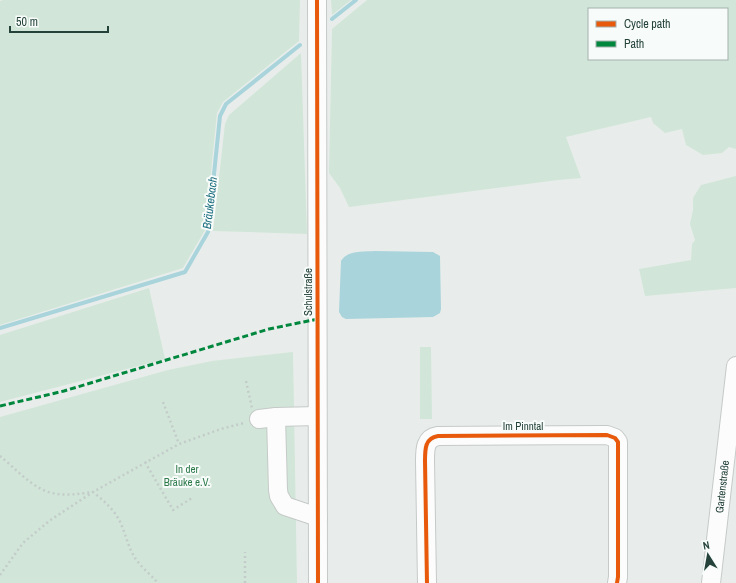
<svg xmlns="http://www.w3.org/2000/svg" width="736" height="583" viewBox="0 0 736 583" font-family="'Archivo Narrow',sans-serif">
	<rect width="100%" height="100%" fill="#e8edeb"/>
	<!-- green -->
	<path fill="#d1e6d8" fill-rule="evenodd" d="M3 0H300L299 41 223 102 217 113 205 230 183 268 0 325V1Z
		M331 0H351L332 15Z
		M367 0H736V149L729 147 722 153 703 155 686 145 682 129 665 133 653 123 651 117 566 137 581 178 558 180 349 207 340 188 329 173 332 29ZM589 9H727V59H589Z
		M301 53 307 234 213 231 225 124 229 115Z
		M736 176V288L645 296 639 269 691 260 692 244 695 240 690 224 693 210V198L701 185Z
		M149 288 165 359 0 402V335Z
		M420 347H431L432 419H420Z
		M293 352 297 583H0V417L168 370 212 361Z"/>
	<!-- water -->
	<path fill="#a9d4db" d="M375 251 433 252 440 256 441 309 440 313 433 317 346 319 342 317 339 312 341 261C347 250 364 252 375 251Z"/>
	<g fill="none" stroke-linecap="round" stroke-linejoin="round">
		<!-- stream -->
		<path stroke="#a9d4db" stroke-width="4" d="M332 19 356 0
			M0 328 185 272 208 232 220 116 226 104 300 45"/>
		<defs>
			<g id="minor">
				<path d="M317 0 318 583"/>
				<path d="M276 417 278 490 279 496 285 506 318 517"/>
				<path d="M259 419 276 417 317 416"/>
				<path d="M427 583 425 461C425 449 425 438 438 436L607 435 615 438 618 442V577L617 583"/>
				<path id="s1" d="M711 583 736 366"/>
			</g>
		</defs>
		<!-- minor casing -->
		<use href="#minor" stroke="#c5cac8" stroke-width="20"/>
		<!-- path -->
		<path stroke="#c3ccca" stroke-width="2.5" stroke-dasharray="2 3" stroke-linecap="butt" d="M246 381 252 408
			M163 402 179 444
			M0 456C15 468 33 489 52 493 66 496 79 494 93 492 104 501 115 510 121 524 126 535 128 547 135 558 141 567 151 575 158 583
			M145 462 173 510 192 498
			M0 575 23 543 49 521 93 492 179 444 221 429 244 423
			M245 583V552"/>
		<!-- minor -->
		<use href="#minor" stroke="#fcfcfc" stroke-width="18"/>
		<!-- quiet -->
		<path stroke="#00873e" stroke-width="3" stroke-dasharray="6 3" stroke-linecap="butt" d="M0 406 64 391 269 329 318 319"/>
		<defs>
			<path id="cycleway" d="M317 0 318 583
				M427 583 425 461C425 449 425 438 438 436L607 435 615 438 618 442V577L617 583"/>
		</defs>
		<!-- cycleway casing -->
		<use href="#cycleway" stroke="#f7fbf9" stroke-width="6"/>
		<!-- cycleway -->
		<use href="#cycleway" stroke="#e8590c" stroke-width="4"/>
	</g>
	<g text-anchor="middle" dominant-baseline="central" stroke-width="4" stroke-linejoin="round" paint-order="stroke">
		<!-- street labels -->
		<g font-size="11" fill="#24423a" stroke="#f7fbf9">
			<text transform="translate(308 292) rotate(-90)">Schulstraße</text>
			<text x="523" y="426">Im Pinntal</text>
			<text stroke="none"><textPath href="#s1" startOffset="97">Gartenstraße</textPath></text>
		</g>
		<!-- park labels -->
		<g font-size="11" fill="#2d7a4b" stroke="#f7fbf9">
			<text x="187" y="469">In der<tspan x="187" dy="13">Bräuke e.V.</tspan></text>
		</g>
		<!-- water labels -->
		<g font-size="12" font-style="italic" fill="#1c6f80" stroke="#f7fbf9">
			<text transform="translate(210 203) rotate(-83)">Bräukebach</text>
		</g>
	</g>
	<!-- legend -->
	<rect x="588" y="8" width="140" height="52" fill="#f7fbf9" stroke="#a3b1ad"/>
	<rect x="596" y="21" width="20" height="6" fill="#e8590c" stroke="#a3b1ad"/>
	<text x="624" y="28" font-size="12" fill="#24423a">Cycle path</text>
	<rect x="596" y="41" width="20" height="6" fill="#00873e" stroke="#a3b1ad"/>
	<text x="624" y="48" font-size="12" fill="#24423a">Path</text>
	<!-- north arrow -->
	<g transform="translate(708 555) rotate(349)" stroke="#f7fbf9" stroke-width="3" paint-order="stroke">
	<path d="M0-3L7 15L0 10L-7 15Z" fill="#24423a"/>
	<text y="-6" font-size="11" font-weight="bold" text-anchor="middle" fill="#24423a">N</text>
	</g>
	<!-- scale -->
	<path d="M10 26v6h98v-6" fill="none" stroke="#24423a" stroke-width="2"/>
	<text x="16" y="26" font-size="12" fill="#24423a" stroke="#f7fbf9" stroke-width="3" paint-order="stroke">50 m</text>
</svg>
